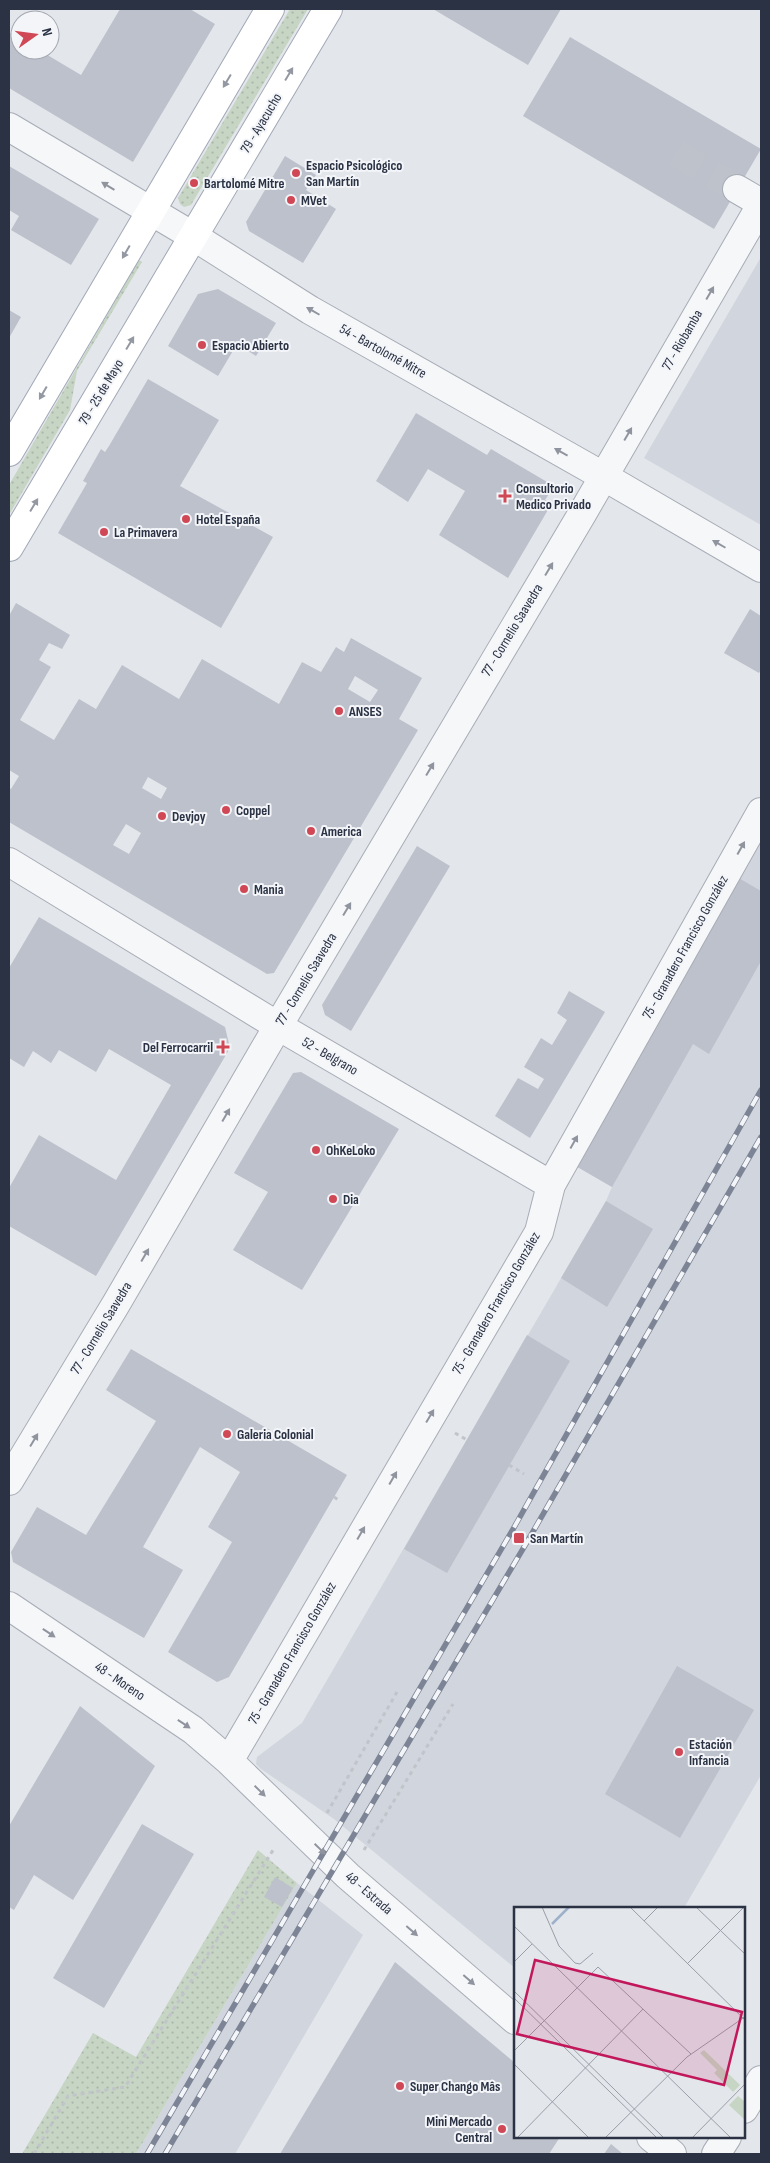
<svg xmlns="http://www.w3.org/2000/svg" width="770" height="2163" viewBox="0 0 770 2163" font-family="'Sofia Sans Condensed',sans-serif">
	<defs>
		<pattern id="park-dots" width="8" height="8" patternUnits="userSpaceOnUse" patternTransform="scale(1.25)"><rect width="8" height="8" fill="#c7d5c4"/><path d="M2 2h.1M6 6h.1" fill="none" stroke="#abb7aa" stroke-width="1.8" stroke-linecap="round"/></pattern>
	</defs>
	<rect width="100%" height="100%" fill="#e3e6eb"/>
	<!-- built -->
	<path fill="#d1d5dd" d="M761 257V525L644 458Z
		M761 835V1775L684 1908H515V1968L334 1819 261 1769 256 1764 257 1757 302 1723 606 1201 612 1187 574 1165Z
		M297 1883 363 1935 235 2154H136Z"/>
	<!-- park -->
	<path fill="url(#park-dots)" d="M290 9H308L191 205 184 207 180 204 178 198Z
		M139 260 142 262 77 371 70 410 9 515V485Z
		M258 1850 297 1883 136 2154H22L93 2033 136 2057Z"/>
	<!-- building -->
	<path fill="#bdc1cb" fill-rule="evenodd" d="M120 9H190L215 24 133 162 9 88V32L20 38V50H39L81 75Z
		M433 9H561L528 65Z
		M570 37 761 149 714 229 523 116Z
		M285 156 316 175 306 190 336 209 303 263 249 231 246 222Z
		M9 166 99 219 71 265 11 230 19 216 9 210Z
		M218 289 276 323 256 356 237 344 218 376 168 346 198 294Z
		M9 310 21 317 9 338Z
		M148 379 219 420 180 486 273 537 221 628 58 533 87 483 83 481 101 449 105 452 109 446Z
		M416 413 487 455 491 449 554 486 545 500 552 503 508 578 439 535 465 491 428 469 408 502 376 481Z
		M16 603 70 635 62 649 49 643 39 660 51 667 20 720 54 740 79 699 96 709 122 665 179 699 202 659 279 704 302 662 321 672 336 647 344 652 351 638 422 678 399 719 418 730 274 973 267 974 9 822V788L11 789 19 776 9 770V616ZM355 676 378 690 370 702 348 689ZM148 777 167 788 161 799 142 788ZM126 824 141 833 129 854 113 845Z
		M750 609 761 616V670L759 673 724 653Z
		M417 846 450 866 351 1031 325 1015 322 1005Z
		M737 877 761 891V961L709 1054 693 1044 612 1187 574 1165Z
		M39 917 225 1027 230 1048 96 1276 9 1226V1188L39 1135 116 1180 171 1085 109 1049 96 1072 59 1050 51 1063 33 1051 24 1067 9 1058V968Z
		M569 991 605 1012 530 1138 495 1116 518 1078 538 1089 544 1079 524 1067 541 1038 552 1045 567 1020 557 1013Z
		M301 1072 399 1129 302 1290 233 1250 268 1192 234 1173 293 1073Z
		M606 1201 653 1229 607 1307 561 1278Z
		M527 1335 570 1361 447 1573 404 1549Z
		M131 1349 347 1475 229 1677 217 1682 168 1652 232 1542 208 1527 240 1472 200 1447 143 1547 183 1570 144 1638 13 1562 11 1552 37 1507 86 1535 156 1421 106 1390Z
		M677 1666 754 1710 680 1838 605 1794Z
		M80 1706 155 1766 73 1900 34 1875 14 1910 9 1907V1826Z
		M142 1824 194 1854 104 2008 53 1978Z
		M275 1877 293 1888 282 1907 264 1897Z
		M395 1962 515 2063V2137H560L549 2154H280Z
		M611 2144 623 2154H604Z"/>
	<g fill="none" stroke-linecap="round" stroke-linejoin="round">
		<!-- minor-tunnel -->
		<path stroke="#bec2ca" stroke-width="28" stroke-dasharray="28 14" stroke-linecap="butt" d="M676 153 737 189"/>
		<defs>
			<path id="minor" d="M9 127 193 236 310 310 603 476 761 568
				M737 189 761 203
				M9 862 278 1026 551 1185
				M9 1481 116 1304 278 1026 582 514 761 205
				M9 1606 193 1730 229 1761 348 1876 515 2020
				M229 1761 539 1232 551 1185 761 812
				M744 2109 761 2080
				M651 2137 672 2154
				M716 2154 727 2137"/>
			<path id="major" d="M9 452 270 9
				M9 547 328 9"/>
		</defs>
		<!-- minor casing -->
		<use href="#minor" stroke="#a8acb6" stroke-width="30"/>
		<!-- major casing -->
		<use href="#major" stroke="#a2a9b7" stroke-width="30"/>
		<!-- path -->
		<path stroke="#c1c4ca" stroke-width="3" stroke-dasharray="4 4" stroke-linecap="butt" d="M455 1433 467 1440
			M509 1465 524 1474
			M334 1497 340 1501
			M327 1813 397 1692
			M364 1850 453 1704
			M34 2154 68 2096 125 2087 275 1847"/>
		<!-- minor -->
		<use href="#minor" stroke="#f6f7f9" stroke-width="28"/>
		<!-- major -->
		<use href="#major" stroke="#fff" stroke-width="28"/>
		<defs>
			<path id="rail" d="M147 2154 512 1531 761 1090
				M165 2154 527 1542 761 1137"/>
		</defs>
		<!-- rail casing -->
		<use href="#rail" stroke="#7c8495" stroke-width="5.5"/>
		<!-- rail -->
		<use href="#rail" stroke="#f3f5f8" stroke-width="4" stroke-dasharray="11" stroke-linecap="butt"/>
	</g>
	<!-- one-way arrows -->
	<defs><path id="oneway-solid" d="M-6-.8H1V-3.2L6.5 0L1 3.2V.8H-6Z" transform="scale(1.25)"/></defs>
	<g fill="#9498a2">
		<use href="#oneway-solid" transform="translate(289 74) rotate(-59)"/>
		<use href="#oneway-solid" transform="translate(227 81) rotate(121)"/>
		<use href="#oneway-solid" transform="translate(126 252) rotate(120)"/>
		<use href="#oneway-solid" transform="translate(130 343) rotate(-59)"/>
		<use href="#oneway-solid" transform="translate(43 393) rotate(120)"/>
		<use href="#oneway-solid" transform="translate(34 505) rotate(-59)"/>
	</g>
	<g fill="#90949e">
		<use href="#oneway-solid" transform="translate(108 186) rotate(-149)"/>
		<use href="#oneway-solid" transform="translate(710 293) rotate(-60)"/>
		<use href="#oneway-solid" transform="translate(313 311) rotate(-150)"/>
		<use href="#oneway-solid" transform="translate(628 434) rotate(-60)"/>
		<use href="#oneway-solid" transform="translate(561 452) rotate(-151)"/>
		<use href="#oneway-solid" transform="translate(719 544) rotate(-150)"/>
		<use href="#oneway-solid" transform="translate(549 569) rotate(-59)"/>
		<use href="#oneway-solid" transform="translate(430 769) rotate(-59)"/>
		<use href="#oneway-solid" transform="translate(741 848) rotate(-61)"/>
		<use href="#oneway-solid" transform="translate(347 909) rotate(-59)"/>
		<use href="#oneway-solid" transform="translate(226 1115) rotate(-60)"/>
		<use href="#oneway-solid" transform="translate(574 1142) rotate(-61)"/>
		<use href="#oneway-solid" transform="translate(145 1255) rotate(-60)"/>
		<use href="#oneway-solid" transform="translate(430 1416) rotate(-59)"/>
		<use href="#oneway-solid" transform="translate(34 1440) rotate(-59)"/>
		<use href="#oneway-solid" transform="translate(393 1478) rotate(-60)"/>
		<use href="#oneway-solid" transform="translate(361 1533) rotate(-60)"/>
		<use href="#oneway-solid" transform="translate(49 1633) rotate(34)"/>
		<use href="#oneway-solid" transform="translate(184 1724) rotate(34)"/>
		<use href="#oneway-solid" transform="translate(260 1791) rotate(44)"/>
		<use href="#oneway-solid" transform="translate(320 1849) rotate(44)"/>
		<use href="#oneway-solid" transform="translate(412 1931) rotate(41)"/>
		<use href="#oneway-solid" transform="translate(469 1980) rotate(41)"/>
	</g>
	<!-- markers -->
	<g fill="#d04855" stroke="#f3f5f8" stroke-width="2">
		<circle cx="296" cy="173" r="5"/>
		<circle cx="194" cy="183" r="5"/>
		<circle cx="291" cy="200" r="5"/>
		<circle cx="202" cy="345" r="5"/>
		<path d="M502.5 488.5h5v5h5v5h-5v5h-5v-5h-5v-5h5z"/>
		<circle cx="186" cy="519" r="5"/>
		<circle cx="104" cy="532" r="5"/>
		<circle cx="339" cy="711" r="5"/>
		<circle cx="226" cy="810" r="5"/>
		<circle cx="162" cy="816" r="5"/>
		<circle cx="311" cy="831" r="5"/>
		<circle cx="244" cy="889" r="5"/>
		<path d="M220.5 1039.5h5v5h5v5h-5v5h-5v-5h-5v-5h5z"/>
		<circle cx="316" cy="1150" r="5"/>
		<circle cx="333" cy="1199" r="5"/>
		<circle cx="227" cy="1434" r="5"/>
		<rect x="513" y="1532" width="12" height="12" rx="2.5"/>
		<circle cx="679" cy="1752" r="5"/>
		<circle cx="400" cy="2086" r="5"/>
		<circle cx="502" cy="2129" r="5"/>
	</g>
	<g text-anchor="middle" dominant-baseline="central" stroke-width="4" stroke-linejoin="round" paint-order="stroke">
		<!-- street labels -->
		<g font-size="14" fill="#2a3244" stroke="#f3f5f8">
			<text transform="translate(261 123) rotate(-59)">79 - Ayacucho</text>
			<text transform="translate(682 340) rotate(-60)">77 - Riobamba</text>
			<text transform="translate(383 351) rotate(29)">54 - Bartolomé Mitre</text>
			<text transform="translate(101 392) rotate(-59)">79 - 25 de Mayo</text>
			<text transform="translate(512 630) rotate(-59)">77 - Cornelio Saavedra</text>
			<text transform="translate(685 947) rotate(-61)">75 - Granadero Francisco González</text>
			<text transform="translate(306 979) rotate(-59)">77 - Cornelio Saavedra</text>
			<text transform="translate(330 1056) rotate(30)">52 - Belgrano</text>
			<text transform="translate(496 1303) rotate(-60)">75 - Granadero Francisco González</text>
			<text transform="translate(101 1328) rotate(-59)">77 - Cornelio Saavedra</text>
			<text transform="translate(292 1653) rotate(-60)">75 - Granadero Francisco González</text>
			<text transform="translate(120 1681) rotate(34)">48 - Moreno</text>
			<text transform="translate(369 1893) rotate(41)">48 - Estrada</text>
		</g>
		<!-- poi labels -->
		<g font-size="14" font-weight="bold" fill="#2a3244" stroke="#f3f5f8" text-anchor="start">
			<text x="306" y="165">Espacio Psicológico<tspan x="306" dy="16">San Martín</tspan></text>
			<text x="204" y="183">Bartolomé Mitre</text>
			<text x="301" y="200">MVet</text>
			<text x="212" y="345">Espacio Abierto</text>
			<text x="516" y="488">Consultorio<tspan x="516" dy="16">Medico Privado</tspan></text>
			<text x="196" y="519">Hotel España</text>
			<text x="114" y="532">La Primavera</text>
			<text x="349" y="711">ANSES</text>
			<text x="236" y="810">Coppel</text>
			<text x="172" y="816">Devjoy</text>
			<text x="321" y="831">America</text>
			<text x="254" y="889">Mania</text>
			<text x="213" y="1047" text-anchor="end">Del Ferrocarril</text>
			<text x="326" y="1150">OhKeLoko</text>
			<text x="343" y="1199">Dia</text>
			<text x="237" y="1434">Galeria Colonial</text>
			<text x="530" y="1538">San Martín</text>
			<text x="689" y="1744">Estación<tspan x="689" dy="16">Infancia</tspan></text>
			<text x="410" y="2086">Super Chango Mâs</text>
			<text x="492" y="2121" text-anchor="end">Mini Mercado<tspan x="492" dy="16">Central</tspan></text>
		</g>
	</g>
	<!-- overview -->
	<g transform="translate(514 1907)">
		<rect width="231" height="231" fill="#e3e6eb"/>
		<path d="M190 143 226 178 219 185 200 166 203 163 186 146Z" fill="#c7d5c4"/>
		<path d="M224 189 231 195V213L215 198Z" fill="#c7d5c4"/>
		<path fill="none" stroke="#9eb1cb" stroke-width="2.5" d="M38 17 55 0"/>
		<path fill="none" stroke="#999ea8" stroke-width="1" d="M28 0 45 39 61 56 66 57 79 46M116 0 232 114M182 0 232 48M130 14 144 0M0 19 217 231M0 55 18 37M173 57 230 0M0 84 150 231M0 91 143 231M0 144 84 60 177 147M0 157 75 231M3 231 129 102M91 231 173 150 232 109M178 231 232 176"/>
		<path fill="#c2185b" fill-opacity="0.15" stroke="#c2185b" stroke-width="2.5" d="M21 53 228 105 210 178 3 127Z"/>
		<rect width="231" height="231" fill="none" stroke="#2a3244" stroke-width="2.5"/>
	</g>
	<!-- border -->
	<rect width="770" height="2163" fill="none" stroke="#2a3244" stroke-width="20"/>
	<!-- north arrow -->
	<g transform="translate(35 35) rotate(76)"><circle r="24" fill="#f3f5f8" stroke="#a3a7b0"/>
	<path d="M0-4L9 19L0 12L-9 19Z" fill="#d04855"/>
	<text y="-8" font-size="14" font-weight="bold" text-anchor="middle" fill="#2a3244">N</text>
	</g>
</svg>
